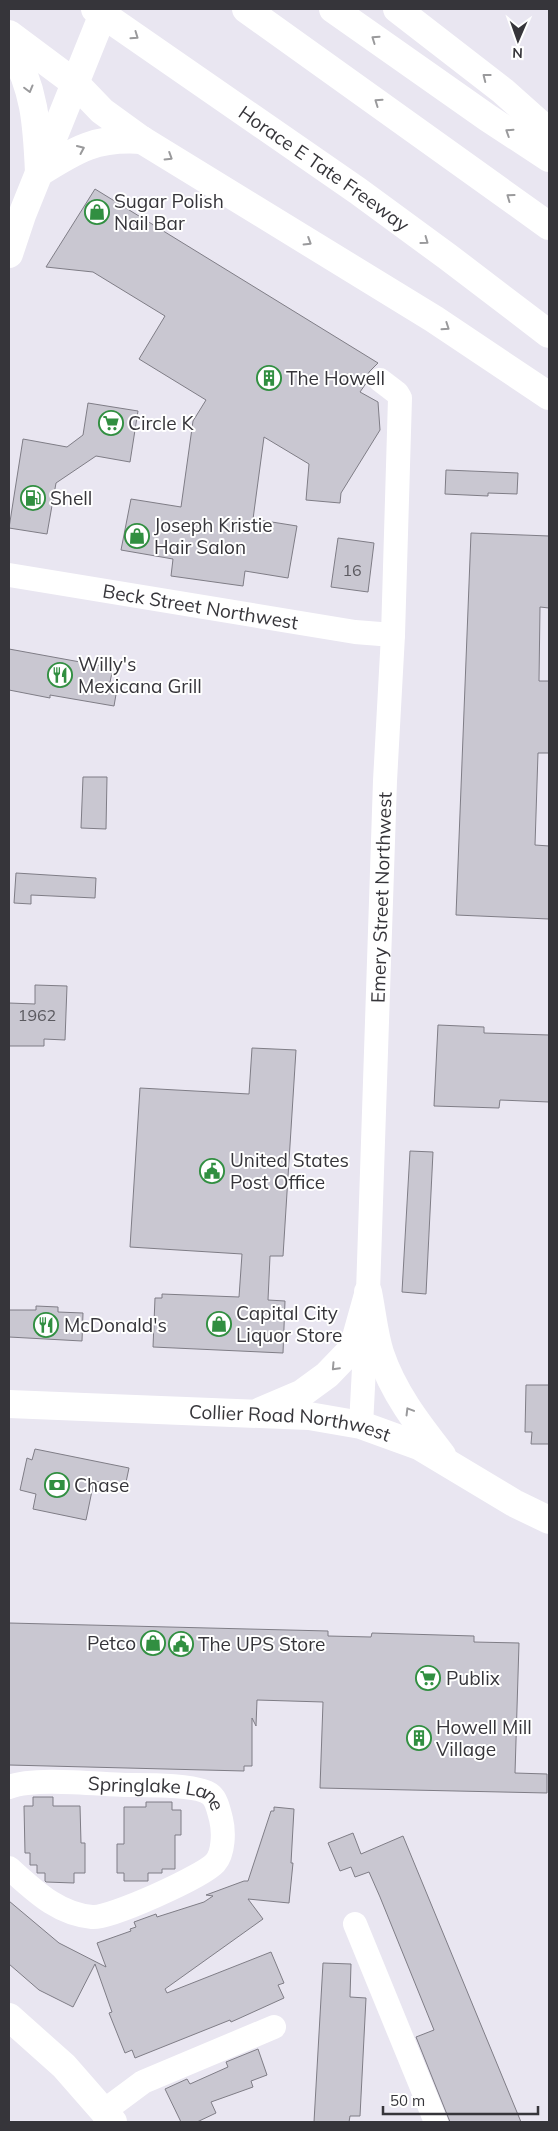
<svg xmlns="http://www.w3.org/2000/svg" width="558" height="2131" viewBox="0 0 558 2131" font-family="Mulish,sans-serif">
	<rect width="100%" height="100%" fill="#e9e6f1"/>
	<!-- building -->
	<path fill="#c9c7d1" stroke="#7f7d86" d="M95 189 378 363 369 372 367 382 360 392 378 402 380 430 341 493 340 503 306 500 309 464 264 437 253 519 297 526 288 578 245 571 243 586 171 576 173 559 121 550 131 499 181 507 193 421 206 400 139 359 165 316 93 272 46 267Z
		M88 403 138 411 130 462 96 456 56 483 47 534 9 528 23 439 67 447 83 435Z
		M446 470 518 473 517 494 488 493V496L445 494Z
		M471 533 549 536V608L540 607 539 681H549V753H538L535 845 549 846V919L456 915Z
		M338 538 374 543 368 592 331 587Z
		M9 649 113 668 110 682 118 683 114 706 50 695V698L9 690Z
		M83 777H107L106 829 81 828Z
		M16 873 96 878 95 898 31 895V904L14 903Z
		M35 985 67 986 65 1040 44 1039V1046H9V1003L35 1004Z
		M438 1025 484 1027V1033L549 1035V1102L500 1100 499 1108 434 1106Z
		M252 1048 296 1050 283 1256H270L268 1300 285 1301 283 1353 153 1347 155 1298H162V1294L239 1297 242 1254 130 1247 140 1088 249 1094Z
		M410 1151 433 1152 426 1294 402 1292Z
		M36 1306 58 1307V1312L83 1313 82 1341 9 1337V1310H36Z
		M526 1385H549V1444H531L532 1432H525Z
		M35 1449 129 1468 125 1487 94 1481 86 1520 33 1509 36 1494 20 1490 27 1458 32 1460Z
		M9 1623 328 1631V1636L371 1637 372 1633 474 1636V1642L519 1643 515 1773 547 1774V1793L320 1788 323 1702 257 1700 256 1726 252 1718V1766H244V1771L9 1765Z
		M33 1797H53V1806H80L81 1843H85V1873H74V1883L46 1882 45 1881V1873H37V1865H30V1853H25L24 1806H33Z
		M146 1802H172V1810H181V1835H175V1869H162V1873H148V1881H124V1873H117V1844H124V1807H146Z
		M274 1807 294 1809 291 1863H293L289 1903 248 1899 263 1919 165 1989 167 1993 271 1952 284 1983 278 1985 284 1998 240 2018 231 2022 230 2020 135 2058 132 2050 125 2053 109 2013 112 2012 95 1964 73 2007 39 1990 9 1964V1901L59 1943 106 1967 97 1943 131 1931 130 1929 136 1927 134 1922 156 1914 157 1917 204 1902 213 1896 206 1895 244 1881H248L271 1811H274Z
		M353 1833 361 1854 403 1836 521 2122H450L416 2037 434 2030 380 1897 369 1872 355 1877 351 1867 340 1871 328 1843Z
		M323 1963 351 1964 350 1997 366 1998 360 2116H350L349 2122H314Z
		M258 2049 267 2075 251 2081 253 2087 211 2102 216 2113 197 2122H181L165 2089 187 2079 190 2084 228 2067 226 2062Z"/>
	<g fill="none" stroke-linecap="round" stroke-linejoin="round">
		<!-- minor -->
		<g stroke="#fff" stroke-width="24">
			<path id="s1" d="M9 575 355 632 393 635"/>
			<path id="s2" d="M361 1425 368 1292 385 781 393 635 400 398 397 393 380 380"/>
			<path id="s3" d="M9 1787C35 1777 95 1784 125 1785 143 1785 199 1784 211 1795 217 1800 219 1812 221 1819 224 1831 224 1853 215 1863 202 1877 109 1919 92 1917 57 1914 34 1890 9 1868"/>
			<path d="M355 1924 436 2122"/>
			<path d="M104 2111 143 2082 274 2027"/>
		</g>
		<!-- tertiary -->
		<g stroke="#fff" stroke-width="28">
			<path d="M368 1292C372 1312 374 1334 380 1353 393 1392 417 1423 442 1455"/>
			<path id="s4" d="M9 1404 309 1416 361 1425 419 1446 514 1503 549 1520"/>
			<path d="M261 1411 301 1394 327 1375 353 1348 367 1298"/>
		</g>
		<!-- secondary -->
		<path stroke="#fff" stroke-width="28" d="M9 254 22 215 105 9
			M9 2017 64 2066 113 2122"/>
		<!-- motorway -->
		<g stroke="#fff" stroke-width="28">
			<path id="s5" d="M95 9 358 191 448 257 549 334"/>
			<path d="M246 9 549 226"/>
			<path d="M333 9 488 118 549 158"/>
			<path d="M397 9 503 91 549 132"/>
			<path d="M9 34 76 84 102 111 142 140 434 319 549 396"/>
			<path d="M9 45C35 86 37 126 39 173"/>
			<path d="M39 173C77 149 96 137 142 140"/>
		</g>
	</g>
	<!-- one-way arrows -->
	<defs><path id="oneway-chevron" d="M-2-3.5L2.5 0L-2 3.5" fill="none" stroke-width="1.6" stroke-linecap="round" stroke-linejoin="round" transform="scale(1.25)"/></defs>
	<g stroke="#9a9a9c">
		<use href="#oneway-chevron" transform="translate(135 36) rotate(35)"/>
		<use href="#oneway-chevron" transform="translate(375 39) rotate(-145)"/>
		<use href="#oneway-chevron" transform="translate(486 77) rotate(-142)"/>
		<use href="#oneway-chevron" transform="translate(29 89) rotate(75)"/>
		<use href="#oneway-chevron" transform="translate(378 102) rotate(-145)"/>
		<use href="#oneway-chevron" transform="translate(509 132) rotate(-147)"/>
		<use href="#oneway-chevron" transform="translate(81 149) rotate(-24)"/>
		<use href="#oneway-chevron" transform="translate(169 157) rotate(32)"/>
		<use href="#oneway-chevron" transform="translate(510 197) rotate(-144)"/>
		<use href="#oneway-chevron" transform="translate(425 241) rotate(36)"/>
		<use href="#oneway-chevron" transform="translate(308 242) rotate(32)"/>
		<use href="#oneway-chevron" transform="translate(446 327) rotate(34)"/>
		<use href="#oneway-chevron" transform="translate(335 1367) rotate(133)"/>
		<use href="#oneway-chevron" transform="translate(409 1411) rotate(-121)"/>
	</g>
	<!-- icons -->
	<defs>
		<symbol id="shop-ring" viewBox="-11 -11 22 22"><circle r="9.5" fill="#fff" stroke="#318f41" stroke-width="1.5"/><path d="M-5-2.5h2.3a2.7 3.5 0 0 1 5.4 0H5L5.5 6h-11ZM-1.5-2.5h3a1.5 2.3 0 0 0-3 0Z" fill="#318f41"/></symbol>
		<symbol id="building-ring" viewBox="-11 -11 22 22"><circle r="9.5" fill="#fff" stroke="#318f41" stroke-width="1.5"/><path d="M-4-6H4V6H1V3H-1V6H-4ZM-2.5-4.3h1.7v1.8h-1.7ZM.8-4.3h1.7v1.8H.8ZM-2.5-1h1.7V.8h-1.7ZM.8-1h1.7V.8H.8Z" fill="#318f41"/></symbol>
		<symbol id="supermarket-ring" viewBox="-11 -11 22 22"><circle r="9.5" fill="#fff" stroke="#318f41" stroke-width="1.5"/><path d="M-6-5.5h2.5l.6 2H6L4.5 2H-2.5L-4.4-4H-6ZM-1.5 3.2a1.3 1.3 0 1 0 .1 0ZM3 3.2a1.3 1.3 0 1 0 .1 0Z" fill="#318f41"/></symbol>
		<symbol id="fuel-ring" viewBox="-11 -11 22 22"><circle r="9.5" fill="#fff" stroke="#318f41" stroke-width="1.5"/><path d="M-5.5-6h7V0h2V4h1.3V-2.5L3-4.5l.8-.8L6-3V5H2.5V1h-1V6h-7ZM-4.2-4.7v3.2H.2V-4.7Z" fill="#318f41"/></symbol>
		<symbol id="restaurant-ring" viewBox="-11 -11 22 22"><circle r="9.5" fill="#fff" stroke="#318f41" stroke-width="1.5"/><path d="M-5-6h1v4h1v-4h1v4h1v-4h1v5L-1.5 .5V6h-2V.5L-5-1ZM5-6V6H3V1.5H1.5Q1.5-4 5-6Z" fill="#318f41"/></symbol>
		<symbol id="civic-ring" viewBox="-11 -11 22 22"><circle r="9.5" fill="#fff" stroke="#318f41" stroke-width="1.5"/><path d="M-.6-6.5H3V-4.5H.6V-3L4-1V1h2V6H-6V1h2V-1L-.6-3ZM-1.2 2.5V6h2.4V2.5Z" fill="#318f41"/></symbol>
		<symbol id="bank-ring" viewBox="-11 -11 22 22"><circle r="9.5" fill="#fff" stroke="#318f41" stroke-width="1.5"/><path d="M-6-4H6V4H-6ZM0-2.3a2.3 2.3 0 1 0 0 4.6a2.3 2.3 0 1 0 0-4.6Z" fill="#318f41"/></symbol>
	</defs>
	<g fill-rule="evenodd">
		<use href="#shop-ring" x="83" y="198" width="28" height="28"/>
		<use href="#building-ring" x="255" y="364" width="28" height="28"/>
		<use href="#supermarket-ring" x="97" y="409" width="28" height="28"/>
		<use href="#fuel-ring" x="19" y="484" width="28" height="28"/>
		<use href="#shop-ring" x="123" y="522" width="28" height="28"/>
		<use href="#restaurant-ring" x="46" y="661" width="28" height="28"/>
		<use href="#civic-ring" x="198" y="1157" width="28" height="28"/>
		<use href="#shop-ring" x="205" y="1310" width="28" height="28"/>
		<use href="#restaurant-ring" x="32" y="1311" width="28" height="28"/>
		<use href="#bank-ring" x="43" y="1471" width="28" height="28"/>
		<use href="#shop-ring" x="139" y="1629" width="28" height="28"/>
		<use href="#civic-ring" x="167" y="1630" width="28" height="28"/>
		<use href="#supermarket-ring" x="414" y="1664" width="28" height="28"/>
		<use href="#building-ring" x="405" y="1724" width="28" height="28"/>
	</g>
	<g text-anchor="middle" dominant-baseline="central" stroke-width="4" stroke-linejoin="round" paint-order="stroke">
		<!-- number labels -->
		<g font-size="16" fill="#5b5a60">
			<text x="352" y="570">16</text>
			<text x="37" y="1015">1962</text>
		</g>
		<!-- street labels -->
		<g font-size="19" fill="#36353a" stroke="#fff">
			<text stroke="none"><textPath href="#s5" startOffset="279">Horace E Tate Freeway</textPath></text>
			<text stroke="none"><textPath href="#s1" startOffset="194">Beck Street Northwest</textPath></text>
			<text stroke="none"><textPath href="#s2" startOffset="528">Emery Street Northwest</textPath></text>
			<text stroke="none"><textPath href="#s4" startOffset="282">Collier Road Northwest</textPath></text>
			<text stroke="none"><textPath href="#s3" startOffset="150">Springlake Lane</textPath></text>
		</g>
		<!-- poi labels -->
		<g font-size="19" fill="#36353a" stroke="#fff" text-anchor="start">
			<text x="114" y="201">Sugar Polish<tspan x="114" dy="22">Nail Bar</tspan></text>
			<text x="286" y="378">The Howell</text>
			<text x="128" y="423">Circle K</text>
			<text x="50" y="498">Shell</text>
			<text x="154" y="525">Joseph Kristie<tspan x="154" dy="22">Hair Salon</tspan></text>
			<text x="78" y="664">Willy's<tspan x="78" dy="22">Mexicana Grill</tspan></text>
			<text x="230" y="1160">United States<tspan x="230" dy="22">Post Office</tspan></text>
			<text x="236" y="1313">Capital City<tspan x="236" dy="22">Liquor Store</tspan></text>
			<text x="64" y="1325">McDonald's</text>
			<text x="74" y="1485">Chase</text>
			<text x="136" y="1643" text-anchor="end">Petco</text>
			<text x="198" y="1644">The UPS Store</text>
			<text x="446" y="1678">Publix</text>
			<text x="436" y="1727">Howell Mill<tspan x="436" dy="22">Village</tspan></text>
		</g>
	</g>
	<!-- border -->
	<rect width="558" height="2131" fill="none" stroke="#36353a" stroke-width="20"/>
	<!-- north arrow -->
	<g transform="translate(518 40) rotate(182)" stroke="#ffffff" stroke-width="4" paint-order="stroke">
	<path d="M0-4L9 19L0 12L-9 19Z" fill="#36353a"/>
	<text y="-8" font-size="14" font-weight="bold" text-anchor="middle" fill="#36353a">N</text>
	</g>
	<!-- scale -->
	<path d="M383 2106v8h155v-8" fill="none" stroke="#36353a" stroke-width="2.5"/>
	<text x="390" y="2106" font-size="15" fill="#36353a" stroke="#ffffff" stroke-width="4" paint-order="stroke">50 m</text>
</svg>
